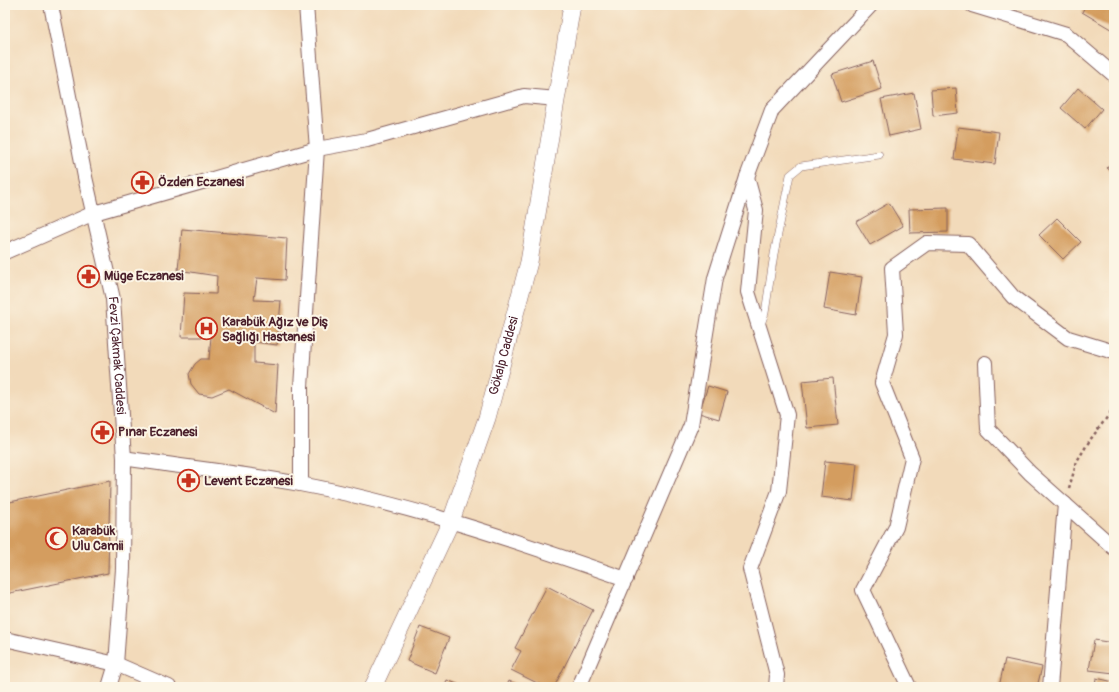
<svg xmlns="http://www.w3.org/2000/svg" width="1119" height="692" viewBox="0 0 1119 692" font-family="Pangolin,sans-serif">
	<rect width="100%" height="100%" fill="#fcf5e5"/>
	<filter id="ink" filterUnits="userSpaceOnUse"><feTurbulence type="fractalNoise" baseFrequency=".025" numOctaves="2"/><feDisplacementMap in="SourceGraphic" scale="8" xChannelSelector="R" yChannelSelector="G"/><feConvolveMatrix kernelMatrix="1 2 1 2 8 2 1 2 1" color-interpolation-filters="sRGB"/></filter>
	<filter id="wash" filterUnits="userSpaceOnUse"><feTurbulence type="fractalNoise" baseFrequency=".012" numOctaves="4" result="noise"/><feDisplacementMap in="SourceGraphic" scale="16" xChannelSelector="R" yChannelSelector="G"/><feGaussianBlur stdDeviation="0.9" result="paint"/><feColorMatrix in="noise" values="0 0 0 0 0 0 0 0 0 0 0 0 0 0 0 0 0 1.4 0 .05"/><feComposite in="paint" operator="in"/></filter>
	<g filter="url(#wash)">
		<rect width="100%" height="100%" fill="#f2daba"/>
		<g id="blocks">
			<!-- building -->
			<path fill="#d49d5f" d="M1086 5H1114V31L1082 12Z
				M873 61 882 89 841 102 832 74Z
				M956 88 958 113 933 116 931 90Z
				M1078 88 1102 109 1085 129 1061 108Z
				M914 93 921 129 889 136 881 99Z
				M958 127 999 132 995 164 954 159Z
				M1114 159V173L1107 168Z
				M889 203 903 226 870 245 856 222Z
				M948 208V232L910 233 909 209Z
				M1057 218 1081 242 1063 259 1039 235Z
				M182 229 287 238 285 280 257 278 254 300 281 301 277 345 254 342V363L278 365 275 414 229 389 212 396 199 394 191 384 189 374 195 364 201 359H209L211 337H181L184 293 216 294 217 276 178 270Z
				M830 272 862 277 856 315 824 309Z
				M833 378 838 425 807 428 802 381Z
				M708 386 727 392 719 419 699 413Z
				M825 461 857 464 853 501 821 497Z
				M110 481 108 573 5 594V503Z
				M547 586 593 610 554 687H545L511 670 521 651 515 648Z
				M420 627 449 638 435 673 407 661Z
				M1094 640 1114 643V673L1089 670Z
				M1005 659 1042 667 1037 687H999Z
				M1096 678 1114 682V687H1095Z
				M447 680 465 687H444Z
				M509 681 523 687H506Z"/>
		</g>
	</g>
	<g filter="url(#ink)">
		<use href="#blocks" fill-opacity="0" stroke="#85605d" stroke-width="1"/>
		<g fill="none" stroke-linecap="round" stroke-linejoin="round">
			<defs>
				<path id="service" d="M760 327 765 313 774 254 790 175 801 166 879 155"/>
				<g id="minor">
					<path id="s1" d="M51 5 85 177 113 299 124 458 123 569 116 664 109 687"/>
					<path d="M972 5 1066 34 1114 75"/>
					<path d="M747 177 756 210 748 292 787 415 779 491 750 569 777 675 776 687"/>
					<path d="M5 252 94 213 317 149 367 140 524 96 557 99"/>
					<path d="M985 363 988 429 1030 473 1114 548"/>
					<path d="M124 458C182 467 242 473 300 484 412 505 519 542 626 579"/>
					<path d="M301 484V387L317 149 306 5"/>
					<path d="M5 639 116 664 169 687"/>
					<path d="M579 687 691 425 715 278 747 177 772 110 871 5"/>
					<path d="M909 687 863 590 896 527 912 458 882 383 896 334 892 268 927 243 968 244 1013 297 1068 338 1114 352"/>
					<path d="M1050 687 1065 504"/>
				</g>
				<g id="tertiary">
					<path id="s2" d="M373 687 451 521 487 418 529 262 572 5"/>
				</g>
			</defs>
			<!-- service casing -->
			<use href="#service" stroke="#85605d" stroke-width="8"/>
			<!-- minor casing -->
			<use href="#minor" stroke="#85605d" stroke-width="16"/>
			<!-- tertiary casing -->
			<use href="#tertiary" stroke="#85605d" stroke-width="18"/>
			<!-- path -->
			<path stroke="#85605d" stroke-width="2.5" stroke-dasharray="3 3" stroke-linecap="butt" d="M1069 488 1077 461 1090 440 1114 408"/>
			<!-- service -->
			<use href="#service" stroke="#fff" stroke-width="7"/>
			<!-- minor -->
			<use href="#minor" stroke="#fff" stroke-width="14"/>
			<!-- tertiary -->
			<use href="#tertiary" stroke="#fff" stroke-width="17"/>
		</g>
	</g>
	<!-- icons -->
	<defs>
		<symbol id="pharmacy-ring" viewBox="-11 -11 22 22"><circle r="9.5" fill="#fcf5e5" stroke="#c8321e" stroke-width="1.5"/><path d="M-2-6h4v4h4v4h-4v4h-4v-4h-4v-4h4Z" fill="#c8321e"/></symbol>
		<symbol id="hospital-ring" viewBox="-11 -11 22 22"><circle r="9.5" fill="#fcf5e5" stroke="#c8321e" stroke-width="1.5"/><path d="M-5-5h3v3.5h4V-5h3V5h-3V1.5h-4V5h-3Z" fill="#c8321e"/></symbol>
		<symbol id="mosque-ring" viewBox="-11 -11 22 22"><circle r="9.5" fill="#fcf5e5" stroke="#c8321e" stroke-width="1.5"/><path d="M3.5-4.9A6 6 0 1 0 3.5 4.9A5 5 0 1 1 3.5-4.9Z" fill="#c8321e"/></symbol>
	</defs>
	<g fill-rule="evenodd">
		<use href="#pharmacy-ring" x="130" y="170" width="25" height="25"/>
		<use href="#pharmacy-ring" x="76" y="264" width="25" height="25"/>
		<use href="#hospital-ring" x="194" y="316" width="25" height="25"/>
		<use href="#pharmacy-ring" x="90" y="420" width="25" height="25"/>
		<use href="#pharmacy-ring" x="176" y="468" width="25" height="25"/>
		<use href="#mosque-ring" x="44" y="526" width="25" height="25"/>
	</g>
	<g text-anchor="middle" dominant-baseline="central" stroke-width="4" stroke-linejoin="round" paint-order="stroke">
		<!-- poi labels -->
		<g font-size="13" font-weight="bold" fill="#4a1f2b" stroke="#fcf5e5" text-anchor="start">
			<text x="158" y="182">Özden Eczanesi</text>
			<text x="104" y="276">Müge Eczanesi</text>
			<text x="222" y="322">Karabük Ağız ve Diş<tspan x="222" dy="15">Sağlığı Hastanesi</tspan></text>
			<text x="118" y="432">Pınar Eczanesi</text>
			<text x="204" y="481">Levent Eczanesi</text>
			<text x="72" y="531">Karabük<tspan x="72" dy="15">Ulu Camii</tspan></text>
		</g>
		<!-- street labels -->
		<g font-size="13" fill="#4a1f2b" stroke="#fcf5e5">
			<text stroke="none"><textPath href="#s2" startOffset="357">Gökalp Caddesi</textPath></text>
			<text stroke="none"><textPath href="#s1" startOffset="357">Fevzi Çakmak Caddesi</textPath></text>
		</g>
	</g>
	<!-- margin -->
	<rect width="1119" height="692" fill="none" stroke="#fcf5e5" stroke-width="20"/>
</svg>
